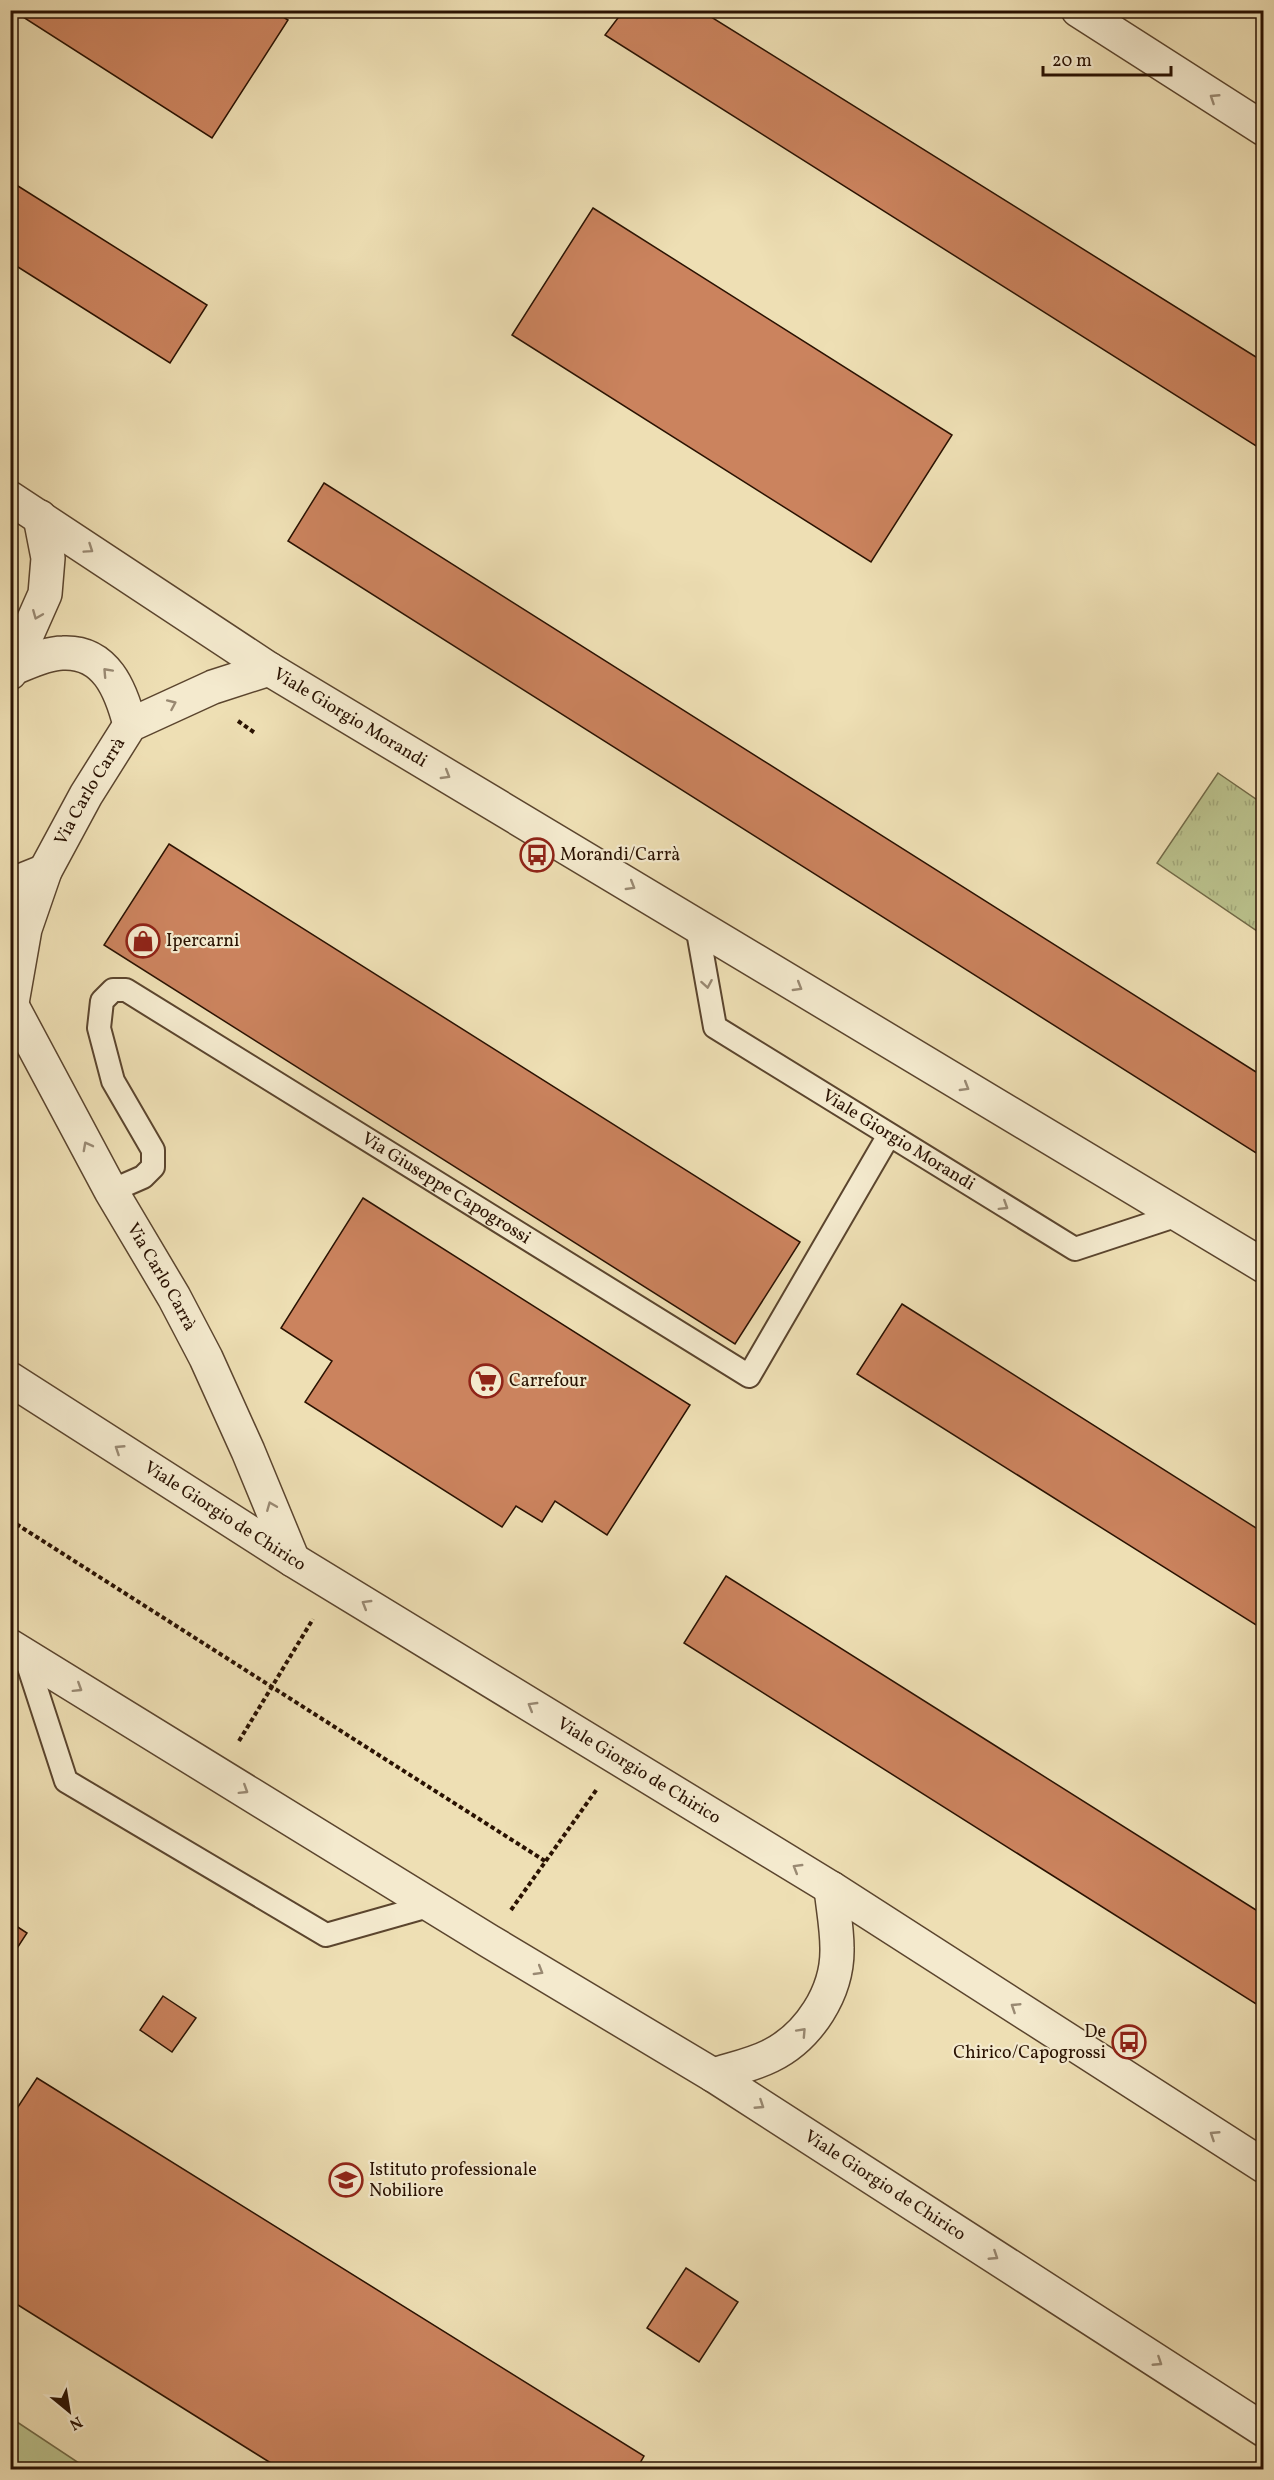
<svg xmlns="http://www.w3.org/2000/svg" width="1274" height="2480" viewBox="0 0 1274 2480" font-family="Vollkorn,serif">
	<defs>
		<pattern id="park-tufts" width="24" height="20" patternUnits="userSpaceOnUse" patternTransform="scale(1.5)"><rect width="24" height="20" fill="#bac18c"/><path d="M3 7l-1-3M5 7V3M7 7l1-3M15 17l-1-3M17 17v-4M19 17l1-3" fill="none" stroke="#a0a577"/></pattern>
	</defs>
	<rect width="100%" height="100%" fill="#eedfb4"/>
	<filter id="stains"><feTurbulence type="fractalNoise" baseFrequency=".00333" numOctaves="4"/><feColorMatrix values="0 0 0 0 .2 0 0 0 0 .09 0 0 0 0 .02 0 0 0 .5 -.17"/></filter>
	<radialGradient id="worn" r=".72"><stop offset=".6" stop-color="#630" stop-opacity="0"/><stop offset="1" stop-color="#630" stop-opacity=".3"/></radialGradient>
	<!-- grass -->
	<path fill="#bac18c" stroke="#726a47" stroke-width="1.5" d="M11 2418 88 2469H11Z"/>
	<!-- park -->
	<path fill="url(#park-tufts)" stroke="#726a47" stroke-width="1.5" d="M1218 773 1263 804V935L1157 863Z"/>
	<!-- building -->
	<path fill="#cb835e" stroke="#2a1202" stroke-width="1.5" d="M12 10H272L288 20 212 138Z
		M624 10H700L1264 362V451L605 35Z
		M10 181 207 305 170 363 10 262Z
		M593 208 952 435 871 562 512 335Z
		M324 483 1264 1077V1158L288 541Z
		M169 844 800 1242 735 1344 104 945Z
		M363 1198 690 1405 607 1535 555 1501 542 1522 516 1506 502 1527 305 1402 332 1361 281 1328Z
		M902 1304 1264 1533V1630L857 1374Z
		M726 1576 1264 1915V2009L684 1643Z
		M10 1922 27 1933 10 1959Z
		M163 1996 196 2018 172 2052 140 2030Z
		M37 2078 644 2456 636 2470H282L10 2300V2119Z
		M686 2268 738 2302 699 2362 647 2328Z"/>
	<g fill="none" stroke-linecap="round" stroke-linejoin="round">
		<defs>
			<g id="service">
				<path id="s1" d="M697 926 715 1027 1075 1249 1178 1215"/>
				<path id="s2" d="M111 1191 143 1177 153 1167V1150L113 1081 99 1028 102 1001 113 990H126L749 1376 889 1135"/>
				<path d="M25 1655 66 1781 326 1935 432 1905"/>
			</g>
			<g id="minor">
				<path d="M1078 10 1264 129"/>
				<path id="s3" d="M10 498 269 669 1264 1266"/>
				<path d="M14 668C29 662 47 653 63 653 106 651 121 690 130 725"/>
				<path d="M10 673 45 594 48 558 40 517"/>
				<path d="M10 885 45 871"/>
				<path id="s4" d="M10 1002 111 1191 174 1297 206 1358 248 1451 293 1560"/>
				<path id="s5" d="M12 1003 25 929 45 871 86 795 130 725 213 687 269 669"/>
				<path d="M713 2075C732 2069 752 2065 770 2056 809 2037 838 1992 837 1948 837 1928 833 1908 831 1888"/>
			</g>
			<g id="tertiary">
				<path id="s6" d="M10 1379 293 1560 831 1888 1264 2166"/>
				<path id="s7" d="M10 1646 489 1941 713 2075 1264 2430"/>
			</g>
		</defs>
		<!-- service casing -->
		<use href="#service" stroke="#5b452e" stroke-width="26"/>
		<!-- minor casing -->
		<use href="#minor" stroke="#5b452e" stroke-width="36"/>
		<!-- tertiary casing -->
		<use href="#tertiary" stroke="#5b452e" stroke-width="36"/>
		<!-- path -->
		<path stroke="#2a1202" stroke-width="4" stroke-dasharray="4.5 3" stroke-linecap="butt" d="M238 721 255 733
			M10 1520 545 1861
			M239 1741 313 1619
			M511 1910 597 1789"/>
		<!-- service -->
		<use href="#service" stroke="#f4eace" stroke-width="22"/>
		<!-- minor -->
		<use href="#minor" stroke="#f4eace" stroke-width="33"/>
		<!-- tertiary -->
		<use href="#tertiary" stroke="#f4eace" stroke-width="33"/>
	</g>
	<!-- one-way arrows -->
	<defs><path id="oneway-chevron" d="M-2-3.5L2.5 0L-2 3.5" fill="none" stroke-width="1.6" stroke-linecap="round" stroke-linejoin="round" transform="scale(1.5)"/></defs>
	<g stroke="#998972">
		<use href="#oneway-chevron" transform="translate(1214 98) rotate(-147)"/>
		<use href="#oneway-chevron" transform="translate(89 549) rotate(34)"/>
		<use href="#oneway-chevron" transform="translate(37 615) rotate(112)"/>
		<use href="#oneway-chevron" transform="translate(107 672) rotate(-133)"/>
		<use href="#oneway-chevron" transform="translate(172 704) rotate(-24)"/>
		<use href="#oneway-chevron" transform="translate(446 775) rotate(31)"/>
		<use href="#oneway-chevron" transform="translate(631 886) rotate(31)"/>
		<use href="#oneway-chevron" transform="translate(707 984) rotate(80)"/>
		<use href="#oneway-chevron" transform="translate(798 987) rotate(31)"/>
		<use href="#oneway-chevron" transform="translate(965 1087) rotate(31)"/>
		<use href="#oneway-chevron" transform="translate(87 1146) rotate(-118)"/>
		<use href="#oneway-chevron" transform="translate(1004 1206) rotate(32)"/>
		<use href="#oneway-chevron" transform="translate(119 1449) rotate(-147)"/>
		<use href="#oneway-chevron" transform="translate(271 1506) rotate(-112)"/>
		<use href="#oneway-chevron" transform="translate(366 1604) rotate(-149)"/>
		<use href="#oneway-chevron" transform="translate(78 1688) rotate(32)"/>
		<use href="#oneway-chevron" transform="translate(532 1706) rotate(-149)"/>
		<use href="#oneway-chevron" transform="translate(244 1790) rotate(32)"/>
		<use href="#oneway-chevron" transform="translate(797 1868) rotate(-149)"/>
		<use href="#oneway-chevron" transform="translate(539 1971) rotate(31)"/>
		<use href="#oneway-chevron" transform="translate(1015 2007) rotate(-147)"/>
		<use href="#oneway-chevron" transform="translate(802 2032) rotate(-47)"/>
		<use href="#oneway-chevron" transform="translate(760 2105) rotate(33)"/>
		<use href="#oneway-chevron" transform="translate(1214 2135) rotate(-147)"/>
		<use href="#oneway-chevron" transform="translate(994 2256) rotate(33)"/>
		<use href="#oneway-chevron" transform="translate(1158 2362) rotate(33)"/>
	</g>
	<!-- icons -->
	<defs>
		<symbol id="bus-ring" viewBox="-11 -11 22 22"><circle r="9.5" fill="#f4eace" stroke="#8f2418" stroke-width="1.5"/><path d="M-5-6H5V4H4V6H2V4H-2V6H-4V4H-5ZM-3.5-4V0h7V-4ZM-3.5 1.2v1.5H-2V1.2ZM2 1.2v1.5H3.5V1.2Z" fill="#8f2418"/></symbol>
		<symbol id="shop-ring" viewBox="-11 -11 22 22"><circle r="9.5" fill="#f4eace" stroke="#8f2418" stroke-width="1.5"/><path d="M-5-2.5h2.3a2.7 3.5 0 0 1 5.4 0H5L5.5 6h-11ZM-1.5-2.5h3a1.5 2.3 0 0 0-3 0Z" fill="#8f2418"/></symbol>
		<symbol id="supermarket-ring" viewBox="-11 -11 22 22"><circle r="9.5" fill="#f4eace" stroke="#8f2418" stroke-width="1.5"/><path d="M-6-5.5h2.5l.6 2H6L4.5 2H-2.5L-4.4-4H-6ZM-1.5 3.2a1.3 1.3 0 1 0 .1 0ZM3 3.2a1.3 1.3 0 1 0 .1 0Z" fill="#8f2418"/></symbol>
		<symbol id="school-ring" viewBox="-11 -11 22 22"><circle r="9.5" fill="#f4eace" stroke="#8f2418" stroke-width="1.5"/><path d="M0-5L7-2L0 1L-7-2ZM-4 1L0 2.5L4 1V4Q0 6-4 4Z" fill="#8f2418"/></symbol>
	</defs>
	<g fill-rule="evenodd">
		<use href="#bus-ring" x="518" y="836" width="38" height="38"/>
		<use href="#shop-ring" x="124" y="922" width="38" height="38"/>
		<use href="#supermarket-ring" x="467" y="1362" width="38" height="38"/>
		<use href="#bus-ring" x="1110" y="2023" width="38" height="38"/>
		<use href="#school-ring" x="327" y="2161" width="38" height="38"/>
	</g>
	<g text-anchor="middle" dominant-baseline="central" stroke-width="4.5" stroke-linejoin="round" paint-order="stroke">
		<!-- street labels -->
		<g font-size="18" fill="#2a1202" stroke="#f4eace">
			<text stroke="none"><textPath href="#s3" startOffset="405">Viale Giorgio Morandi</textPath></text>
			<text stroke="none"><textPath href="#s5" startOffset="228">Via Carlo Carrà</textPath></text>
			<text stroke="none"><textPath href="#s1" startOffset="318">Viale Giorgio Morandi</textPath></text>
			<text stroke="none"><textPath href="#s2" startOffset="633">Via Giuseppe Capogrossi</textPath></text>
			<text stroke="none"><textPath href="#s4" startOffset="314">Via Carlo Carrà</textPath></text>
			<text stroke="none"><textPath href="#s6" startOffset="255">Viale Giorgio de Chirico</textPath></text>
			<text stroke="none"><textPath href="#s6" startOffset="741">Viale Giorgio de Chirico</textPath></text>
			<text stroke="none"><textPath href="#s7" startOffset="1028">Viale Giorgio de Chirico</textPath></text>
		</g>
		<!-- poi labels -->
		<g font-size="18" fill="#2a1202" stroke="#f4eace" text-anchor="start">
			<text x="560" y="855">Morandi/Carrà</text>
			<text x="166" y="941">Ipercarni</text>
			<text x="509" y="1381">Carrefour</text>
			<text x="1106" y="2032" text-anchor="end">De<tspan x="1106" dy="21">Chirico/Capogrossi</tspan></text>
			<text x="369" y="2170">Istituto professionale<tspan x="369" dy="21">Nobiliore</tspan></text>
		</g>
	</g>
	<!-- margin -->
	<rect width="1274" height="2480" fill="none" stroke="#eedfb4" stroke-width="36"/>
	<rect x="12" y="12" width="1250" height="2456" fill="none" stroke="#2a1202" stroke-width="3"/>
	<rect x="18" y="18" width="1238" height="2444" fill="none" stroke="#2a1202" stroke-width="1.5"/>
	<!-- north arrow -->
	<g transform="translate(69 2411) rotate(150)" stroke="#f4eace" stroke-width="4.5" paint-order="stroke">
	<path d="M0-4.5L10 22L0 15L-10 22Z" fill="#2a1202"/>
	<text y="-9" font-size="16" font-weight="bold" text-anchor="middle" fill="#2a1202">N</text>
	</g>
	<!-- scale -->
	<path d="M1043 66v9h128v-9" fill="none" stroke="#2a1202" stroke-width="3"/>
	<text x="1052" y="66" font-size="18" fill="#2a1202" stroke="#f4eace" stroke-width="4.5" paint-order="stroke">20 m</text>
	<rect width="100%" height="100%" filter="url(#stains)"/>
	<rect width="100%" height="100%" fill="url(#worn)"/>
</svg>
